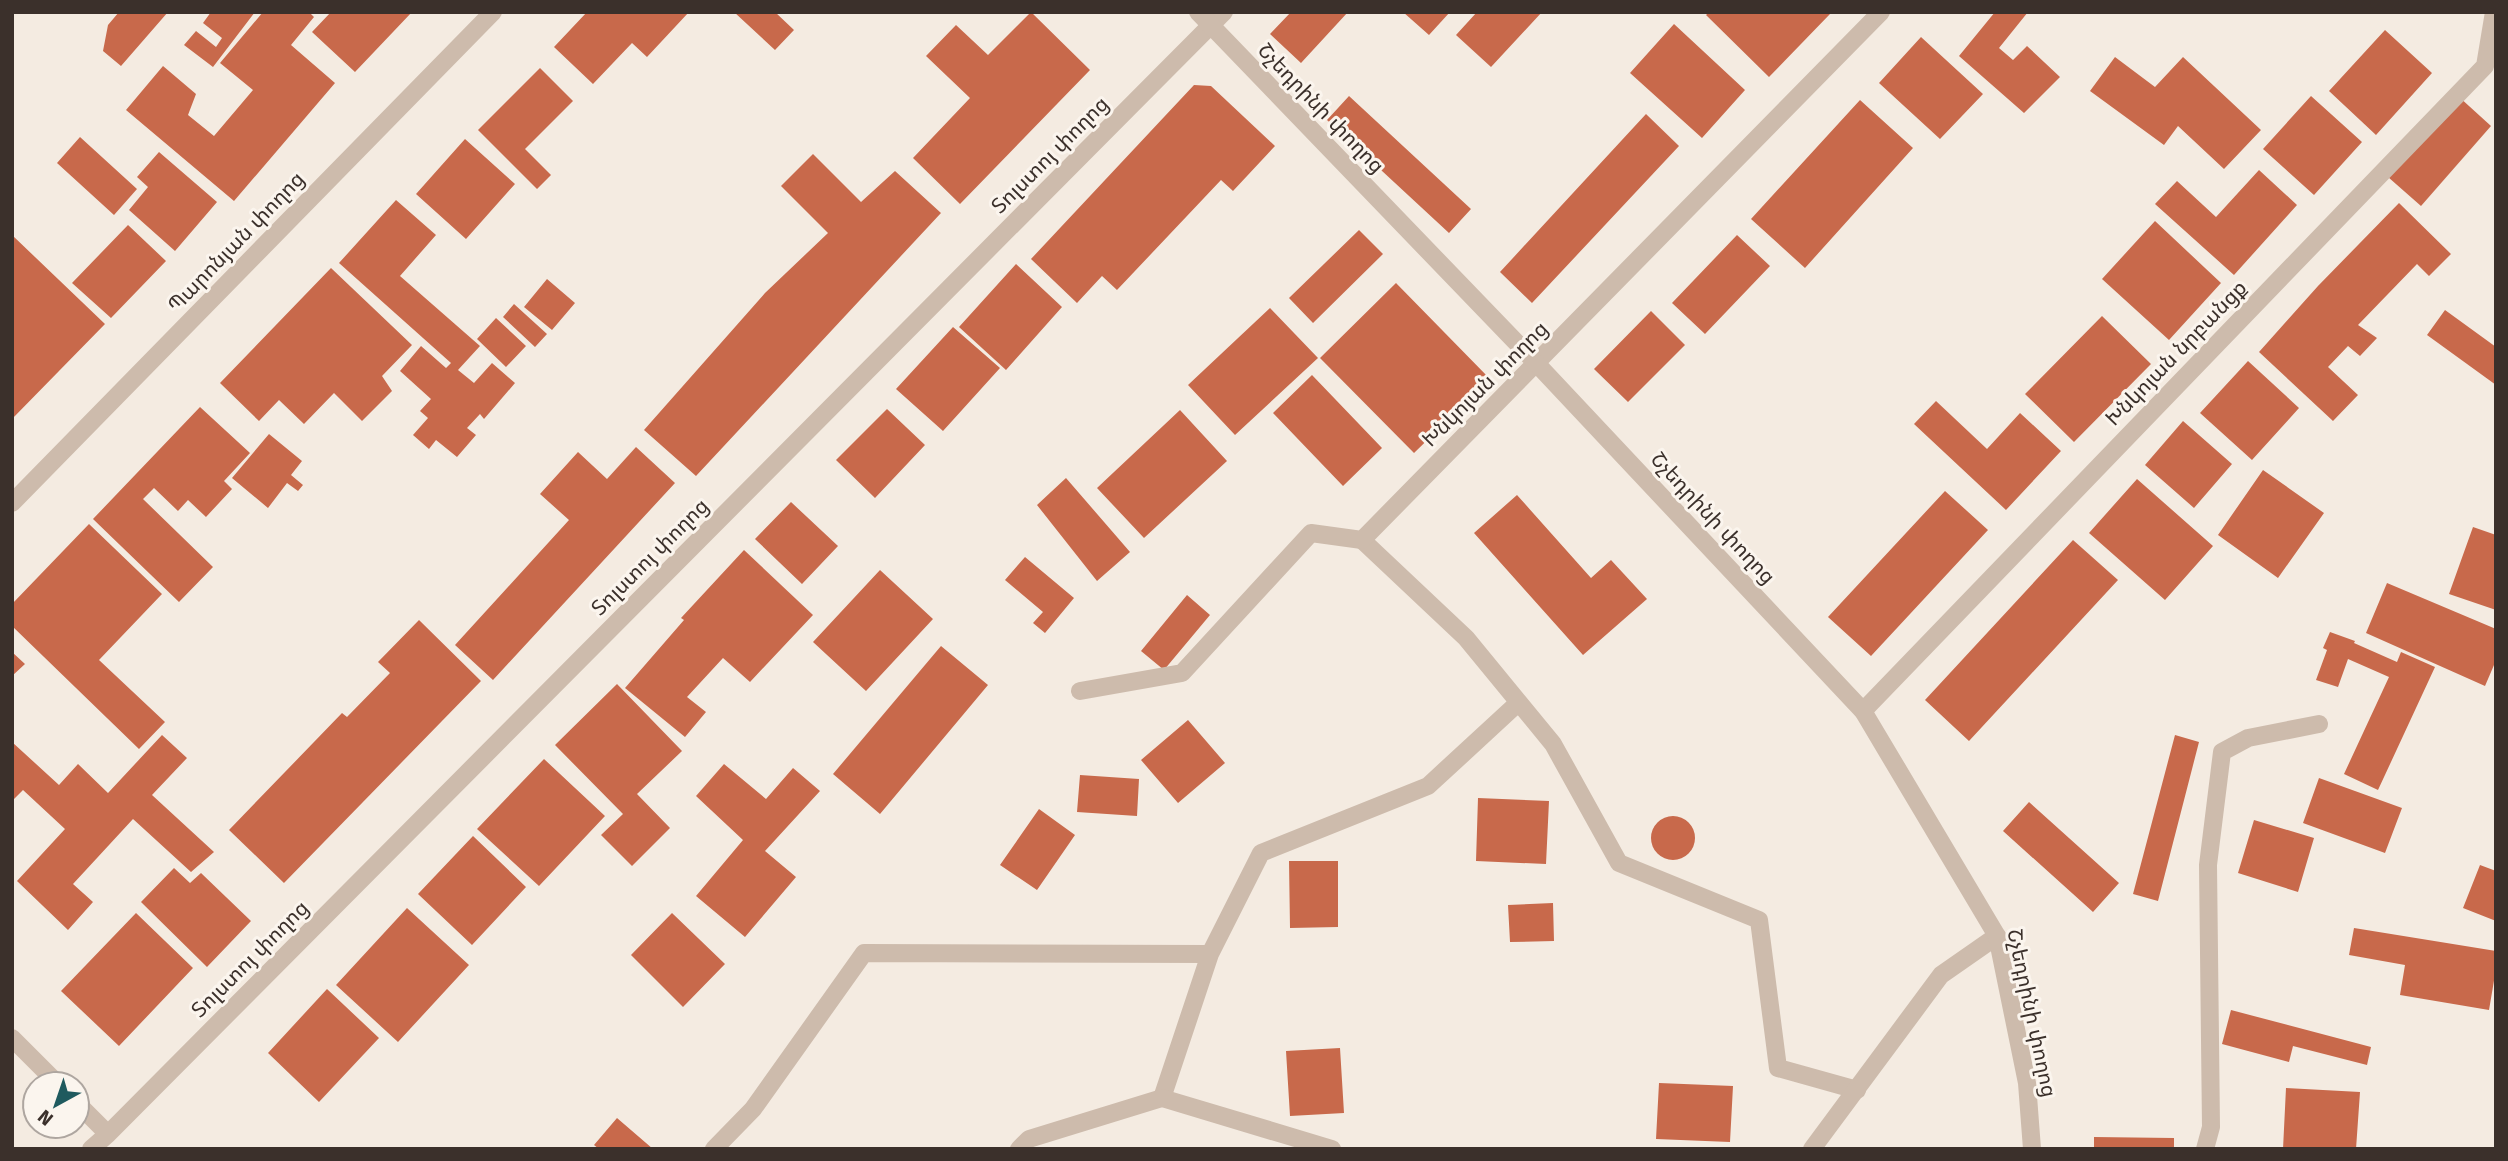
<svg xmlns="http://www.w3.org/2000/svg" width="2508" height="1161" viewBox="0 0 2508 1161" font-family="'Fira Sans','Noto Sans Armenian',sans-serif">
	<rect width="100%" height="100%" fill="#f4ebe1"/>
	<!-- building -->
	<path fill="#c8694b" d="M119 12H168L121 66 103 51 108 25Z
		M211 12H255L213 67 184 45 196 31 216 47 222 38 203 23Z
		M263 12H309L314 17 291 45 335 83 234 201 126 110 163 66 196 94 188 115 214 136 253 90 220 63Z
		M331 12H412L355 72 312 32Z
		M587 12H689L647 57 632 43 593 84 554 47Z
		M734 12H775L794 30 775 50Z
		M1031 12 1090 70 960 204 913 158 970 98 926 56 956 25 988 55Z
		M1291 12H1348L1301 63 1270 34Z
		M1403 12H1450L1429 35Z
		M1477 12H1542L1491 67 1456 35Z
		M1709 12H1828L1830 14 1769 77 1706 15Z
		M1995 12H2028L1999 48 2013 60 2027 46 2060 77 2024 113 1959 56Z
		M1674 24 1745 90 1702 138 1630 73Z
		M2385 30 2432 73 2376 135 2329 91Z
		M1921 37 1983 94 1940 139 1879 83Z
		M2115 57 2155 87 2183 57 2261 130 2224 169 2178 126 2164 145 2090 91Z
		M540 68 573 101 525 149 551 175 537 189 478 130Z
		M1194 85 1211 86 1275 146 1233 191 1221 180 1117 290 1102 276 1077 303 1031 259Z
		M1349 96 1471 209 1449 233 1327 120Z
		M2311 96 2362 142 2314 195 2263 149Z
		M2458 96 2491 126 2421 206 2388 177Z
		M1860 100 1913 148 1805 268 1751 219Z
		M1646 114 1679 146 1532 303 1500 272Z
		M80 137 137 189 114 215 57 163Z
		M465 139 515 184 466 239 416 194Z
		M159 152 217 202 175 251 129 210 148 187 137 177Z
		M813 154 861 202 895 171 941 213 696 476 644 430 765 293 828 233 781 186Z
		M2259 170 2297 205 2234 275 2155 204 2177 181 2216 217Z
		M396 200 436 235 400 276 480 346 458 370 474 383 492 363 515 383 484 419 480 414 467 428 476 435 457 457 436 440 429 449 413 435 428 418 420 411 431 399 400 371 421 346 446 368 451 363 339 263Z
		M2399 203 2451 254 2429 276 2417 264 2358 325 2377 338 2360 356 2348 346 2328 367 2358 395 2333 421 2259 352 2318 286Z
		M2155 221 2221 283 2169 340 2102 279Z
		M128 225 166 261 111 318 72 283Z
		M1359 230 1383 254 1313 323 1289 298Z
		M12 235 105 324 12 419Z
		M1737 235 1770 266 1705 334 1672 303Z
		M1016 264 1062 307 1006 370 959 327Z
		M331 268 412 345 382 376 392 391 362 421 334 393 304 424 279 400 259 421 220 383Z
		M547 279 575 303 552 330 524 307Z
		M1396 283 1490 379 1414 453 1320 358Z
		M514 304 547 334 535 347 503 317Z
		M1270 308 1318 358 1235 435 1188 385Z
		M2445 310 2496 347V385L2427 335Z
		M1651 311 1685 345 1628 402 1594 369Z
		M2102 316 2151 364 2074 442 2025 394Z
		M496 318 526 346 506 367 477 339Z
		M953 327 1000 368 943 431 896 389Z
		M2248 361 2299 408 2252 460 2200 413Z
		M1312 375 1382 448 1343 486 1273 413Z
		M1936 401 1987 449 2020 413 2061 451 2006 510 1914 424Z
		M200 407 250 453 224 481 232 489 206 517 188 500 178 511 154 488 143 499 213 567 179 602 93 519Z
		M887 409 925 445 875 498 836 460Z
		M1180 410 1227 461 1144 538 1097 488Z
		M2183 421 2232 464 2194 508 2145 465Z
		M269 434 302 461 291 475 303 485 298 491 287 483 268 508 232 478Z
		M636 447 675 483 493 680 455 645 569 520 540 494 578 452 607 479Z
		M2263 470 2324 513 2278 578 2218 535Z
		M1066 478 1130 552 1097 581 1037 505Z
		M2137 479 2213 546 2165 600 2089 533Z
		M1945 491 1988 530 1871 656 1828 617Z
		M1517 495 1591 578 1611 560 1647 599 1583 655 1474 533Z
		M791 502 838 546 802 584 755 539Z
		M89 524 162 594 99 660 165 722 139 749 12 626V604Z
		M2473 527 2496 535V610L2449 594Z
		M2073 540 2118 580 1969 741 1925 700Z
		M744 550 813 615 750 682 723 658 687 697 706 712 685 737 625 688 684 620 681 618Z
		M1025 557 1074 598 1045 633 1033 623 1043 612 1005 580Z
		M880 570 933 619 866 691 813 642Z
		M2387 583 2496 629V666L2494 665 2485 686 2366 633Z
		M1187 595 1210 615 1164 670 1141 651Z
		M419 620 481 681 284 883 229 830 342 713 347 717 390 673 378 662Z
		M2330 632 2355 641 2354 643 2397 662 2401 652 2435 667 2378 790 2344 774 2389 677 2348 659 2338 687 2316 680 2327 650 2323 648Z
		M941 646 988 685 880 814 833 774Z
		M12 652 25 664 12 676Z
		M617 684 682 751 637 794 670 828 632 866 601 835 623 814 555 745Z
		M1188 720 1225 763 1178 803 1141 760Z
		M162 735 187 758 152 795 214 852 191 872 133 819 73 884 93 902 68 930 17 881 65 829 23 790 12 801V742L59 785 78 764 108 793Z
		M2175 735 2199 742 2158 901 2133 894Z
		M544 759 605 816 539 886 477 829Z
		M724 764 766 799 793 768 820 791 765 851 796 877 745 937 696 896 743 840 696 796Z
		M1080 775 1139 779 1137 816 1077 812Z
		M2319 778 2402 808 2385 853 2303 823Z
		M1478 798 1549 801 1546 864 1476 861Z
		M2029 802 2119 883 2093 912 2003 831Z
		M1039 809 1075 835 1037 890 1000 865Z
		M1651 838a22 22 0 1 1 44 0a22 22 0 1 1-44 0Z
		M2254 820 2314 838 2298 892 2238 873Z
		M473 836 526 887 472 945 418 894Z
		M1289 861H1338V927L1290 928Z
		M2480 865 2496 871V921L2463 908Z
		M174 868 190 883 201 873 251 921 207 967 141 902Z
		M1553 903 1554 941 1510 942 1508 905Z
		M407 908 469 965 398 1042 336 985Z
		M136 913 193 968 119 1046 61 991Z
		M672 913 725 964 683 1007 631 955Z
		M2354 928 2496 951V969L2489 1010 2400 995 2405 965 2349 955Z
		M327 989 379 1038 319 1102 268 1053Z
		M2231 1010 2371 1047 2367 1065 2293 1046 2289 1062 2222 1044Z
		M1340 1048 1344 1113 1290 1116 1286 1051Z
		M1659 1083 1733 1086 1730 1142 1656 1139Z
		M2286 1088 2360 1092 2356 1149H2283Z
		M617 1118 653 1149H599L594 1145Z
		M2094 1137 2174 1138V1149H2094Z"/>
	<g fill="none" stroke-linecap="round" stroke-linejoin="round">
		<!-- service -->
		<path stroke="#cdbbac" stroke-width="18" d="M1362 540 1466 638 1553 744 1619 863 1759 920 1778 1068 1857 1090
			M1162 1098 1210 954 1261 853 1428 786 1518 703
			M714 1149 753 1109 864 953 1210 954
			M2205 1149 2211 1127 2208 865 2222 752 2248 738 2319 724"/>
		<!-- minor -->
		<path stroke="#cdbbac" stroke-width="18" d="M12 503 493 12
			M1080 691 1182 673 1311 533 1362 540 1881 12
			M1863 711 2485 66 2494 12
			M12 1038 58 1084
			M77 1103 108 1134
			M91 1149 108 1134 1224 12
			M1019 1149 1029 1139 1162 1098 1332 1149
			M1812 1149 1941 975 1997 936"/>
		<!-- tertiary -->
		<path stroke="#cdbbac" stroke-width="18" d="M1198 12 1537 364 1863 711 1997 936 2027 1083 2032 1149"/>
	</g>
	<g text-anchor="middle" dominant-baseline="central" stroke-width="6" stroke-linejoin="round" paint-order="stroke">
		<!-- street labels -->
		<g font-size="21" fill="#3b302b" stroke="#fbf5ee">
			<text transform="translate(1321 108) rotate(46)">Շչեդրինի փողոց</text>
			<text transform="translate(1050 155) rotate(-45)">Տոլստոյ փողոց</text>
			<text transform="translate(236 242) rotate(-46)">Պարոնյան փողոց</text>
			<text transform="translate(2176 353) rotate(-46)">Խնկոյան նրբանցք</text>
			<text transform="translate(1485 384) rotate(-45)">Խնկոյան փողոց</text>
			<text transform="translate(1713 518) rotate(47)">Շչեդրինի փողոց</text>
			<text transform="translate(650 557) rotate(-45)">Տոլստոյ փողոց</text>
			<text transform="translate(250 959) rotate(-45)">Տոլստոյ փողոց</text>
			<text transform="translate(2032 1013) rotate(78)">Շչեդրինի փողոց</text>
		</g>
	</g>
	<!-- border -->
	<rect width="2508" height="1161" fill="none" stroke="#3b302b" stroke-width="28"/>
	<!-- north arrow -->
	<g transform="translate(56 1105) rotate(220)"><circle r="33" fill="#fbf5ee" stroke="#aea6a0" stroke-width="2"/>
	<path d="M0-5L12 26L0 18L-12 26Z" fill="#1f5a5e"/>
	<text y="-10" font-size="19" font-weight="bold" text-anchor="middle" fill="#3b302b">N</text>
	</g>
</svg>
